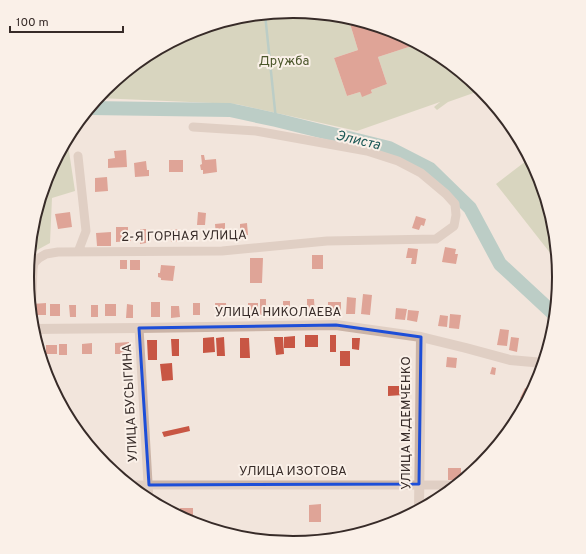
<svg xmlns="http://www.w3.org/2000/svg" width="586" height="554" viewBox="0 0 586 554" font-family="Overpass,sans-serif">
	<rect width="100%" height="100%" fill="#f2e5dc"/>
	<!-- green -->
	<path fill="#b9c29b" d="M293 11 318 14 320 19 332 15 348 17 358 50 334 58 347 96 360 92 362 96 372 93 371 90 387 84 378 57 418 44 441 56 482 90 448 102 437 110 434 107 440 102 357 131 236 104 97 98 105 89 145 56 191 31 241 16Z
		M67 138 75 191 52 198 50 243 39 249 29 257 32 225 47 175Z
		M530 158 539 175 554 225 558 263 496 184Z"/>
	<g fill="none" stroke-linecap="round" stroke-linejoin="round">
		<!-- stream -->
		<path stroke="#7ab0ac" stroke-width="2.5" d="M265 14 276 120"/>
		<!-- river -->
		<path stroke="#7ab0ac" stroke-width="14" d="M89 108 230 110 276 120 389 148 430 169 470 208 500 264 555 315"/>
	</g>
	<!-- building -->
	<path fill="#c85644" d="M318 14H320L332 15 320 19Z
		M348 17 395 31 418 44 378 57 387 84 371 90 372 93 362 97 360 92 347 96 334 58 358 50Z
		M126 150 127 167 108 168V159L115 158 114 151Z
		M201 155H204L205 160 216 159 217 172 203 174V170H201L200 165 202 164Z
		M169 160H183V172H169Z
		M146 161 147 170H149V176L135 177 134 163Z
		M107 177 108 191 95 192V178Z
		M70 212 72 227 58 229 55 214Z
		M198 212 206 213 205 225H197Z
		M416 216 426 219 424 226 421 225 419 230 412 228Z
		M225 223V229H222V235L216 236 215 224Z
		M247 223 248 235H240V224Z
		M116 227H128V234H130L131 241 116 242Z
		M140 229H146V243L140 244Z
		M178 229 179 241 171 242 170 230Z
		M111 232V246H97L96 233Z
		M445 247 456 249 455 254H458L456 264 442 262Z
		M408 248 418 249 416 264H411L412 258H406Z
		M312 255H323V269H312Z
		M250 258H263L262 283H250Z
		M120 260H127V269H120Z
		M130 260H140V270H130Z
		M161 265 175 266 173 281 161 280V278L158 277V273H160Z
		M363 294 372 295 370 315 361 314Z
		M347 297 356 298 355 314H346Z
		M260 299H266V315H260Z
		M307 299H314L315 315H307Z
		M283 301H290V315H283Z
		M151 302H160V317H151Z
		M328 302H341V314H328Z
		M46 303V315H32V304Z
		M193 303H200V315H193Z
		M215 303H226L227 315H216Z
		M248 303H258V315H248Z
		M50 304H60V316H50Z
		M105 304H116V316H105Z
		M127 304 133 305V318H126Z
		M69 305H76V317H70Z
		M91 305H98V317H91Z
		M171 306H179L180 317 171 318Z
		M396 308 407 309 405 320 395 319Z
		M408 310 419 311 417 322 407 320Z
		M450 314 461 315 459 329 449 328Z
		M440 315 448 316 447 327 438 326Z
		M500 329 509 330 507 346 497 345Z
		M305 335H318V347H305Z
		M330 335H336V352H330Z
		M295 336V348H284V337Z
		M214 337 215 352 203 353V338Z
		M224 337 225 356H217L216 338Z
		M274 337H283L284 354 276 355Z
		M511 337 519 338 517 352 509 350Z
		M240 338H249L250 358H240Z
		M352 338H360L359 350 352 349Z
		M171 339H179V356H172Z
		M147 340H157V360H148Z
		M129 342V354H115V343Z
		M92 343V354H82V344Z
		M59 344H67V355H59Z
		M46 345H57V354H46Z
		M340 351H350V366H340Z
		M447 357 457 358 456 368 446 367Z
		M172 363 173 380 162 381 160 364Z
		M492 367 496 368 495 375 490 374Z
		M388 386H403V395L388 396Z
		M525 388 532 391 527 401 520 398Z
		M189 426 190 431 164 437 162 432Z
		M448 468H461V480H448Z
		M321 504V522H309V505Z
		M180 508H193V523L180 517Z"/>
	<g fill="none" stroke-linecap="round" stroke-linejoin="round">
		<!-- minor -->
		<path stroke="#cbb4a7" stroke-width="9" d="M78 252 86 231 78 156
			M31 322 33 269 34 263 39 258 46 254 58 252 222 251 327 241 436 239 454 226 456 215 455 204 446 194 421 173 398 161 367 151 256 131 193 127
			M139 328 149 500
			M129 485H457"/>
		<!-- tertiary -->
		<path stroke="#cbb4a7" stroke-width="10" d="M32 329 139 328 336 325 421 337 466 348 510 360 544 363
			M419 510 421 337"/>
	</g>
	<!-- marked area -->
	<path d="M0 0H586V554H0ZM336 325 421 337 419 484 149 485 139 328Z" fill="#f2e5dc" fill-opacity=".55" fill-rule="evenodd"/>
	<path fill="none" stroke="#1d4ed8" stroke-width="3" stroke-linejoin="round" d="M336 325 421 337 419 484 149 485 139 328Z"/>
	<g text-anchor="middle" dominant-baseline="central" stroke-width="4" stroke-linejoin="round" paint-order="stroke">
		<!-- park labels -->
		<g font-size="13" fill="#4b562b" stroke="#faf0e8">
			<text x="284" y="62">Дружба</text>
		</g>
		<!-- street labels -->
		<g font-size="13" fill="#372b28" stroke="#faf0e8">
			<text transform="translate(184 237) rotate(-1)">2-Я ГОРНАЯ УЛИЦА</text>
			<text x="278" y="313">УЛИЦА НИКОЛАЕВА</text>
			<text transform="translate(131 403) rotate(-93)">УЛИЦА БУСЫГИНА</text>
			<text transform="translate(407 423) rotate(-90)">УЛИЦА М.ДЕМЧЕНКО</text>
			<text x="293" y="472">УЛИЦА ИЗОТОВА</text>
		</g>
		<!-- water labels -->
		<g font-size="14" font-style="italic" fill="#1d5957" stroke="#faf0e8">
			<text transform="translate(358 141) rotate(13)">Элиста</text>
		</g>
	</g>
	<!-- crop -->
	<path d="M0 0H586V554H0ZM34 277a259 259 0 1 1 518 0a259 259 0 1 1-518 0Z" fill="#faf0e8" fill-rule="evenodd"/>
	<path fill="none" stroke="#372b28" stroke-width="2" d="M34 277a259 259 0 1 1 518 0a259 259 0 1 1-518 0Z"/>
	<!-- scale -->
	<path d="M10 26v6h113v-6" fill="none" stroke="#372b28" stroke-width="2"/>
	<text x="16" y="26" font-size="12" fill="#372b28" stroke="#faf0e8" stroke-width="3" paint-order="stroke">100 m</text>
</svg>
